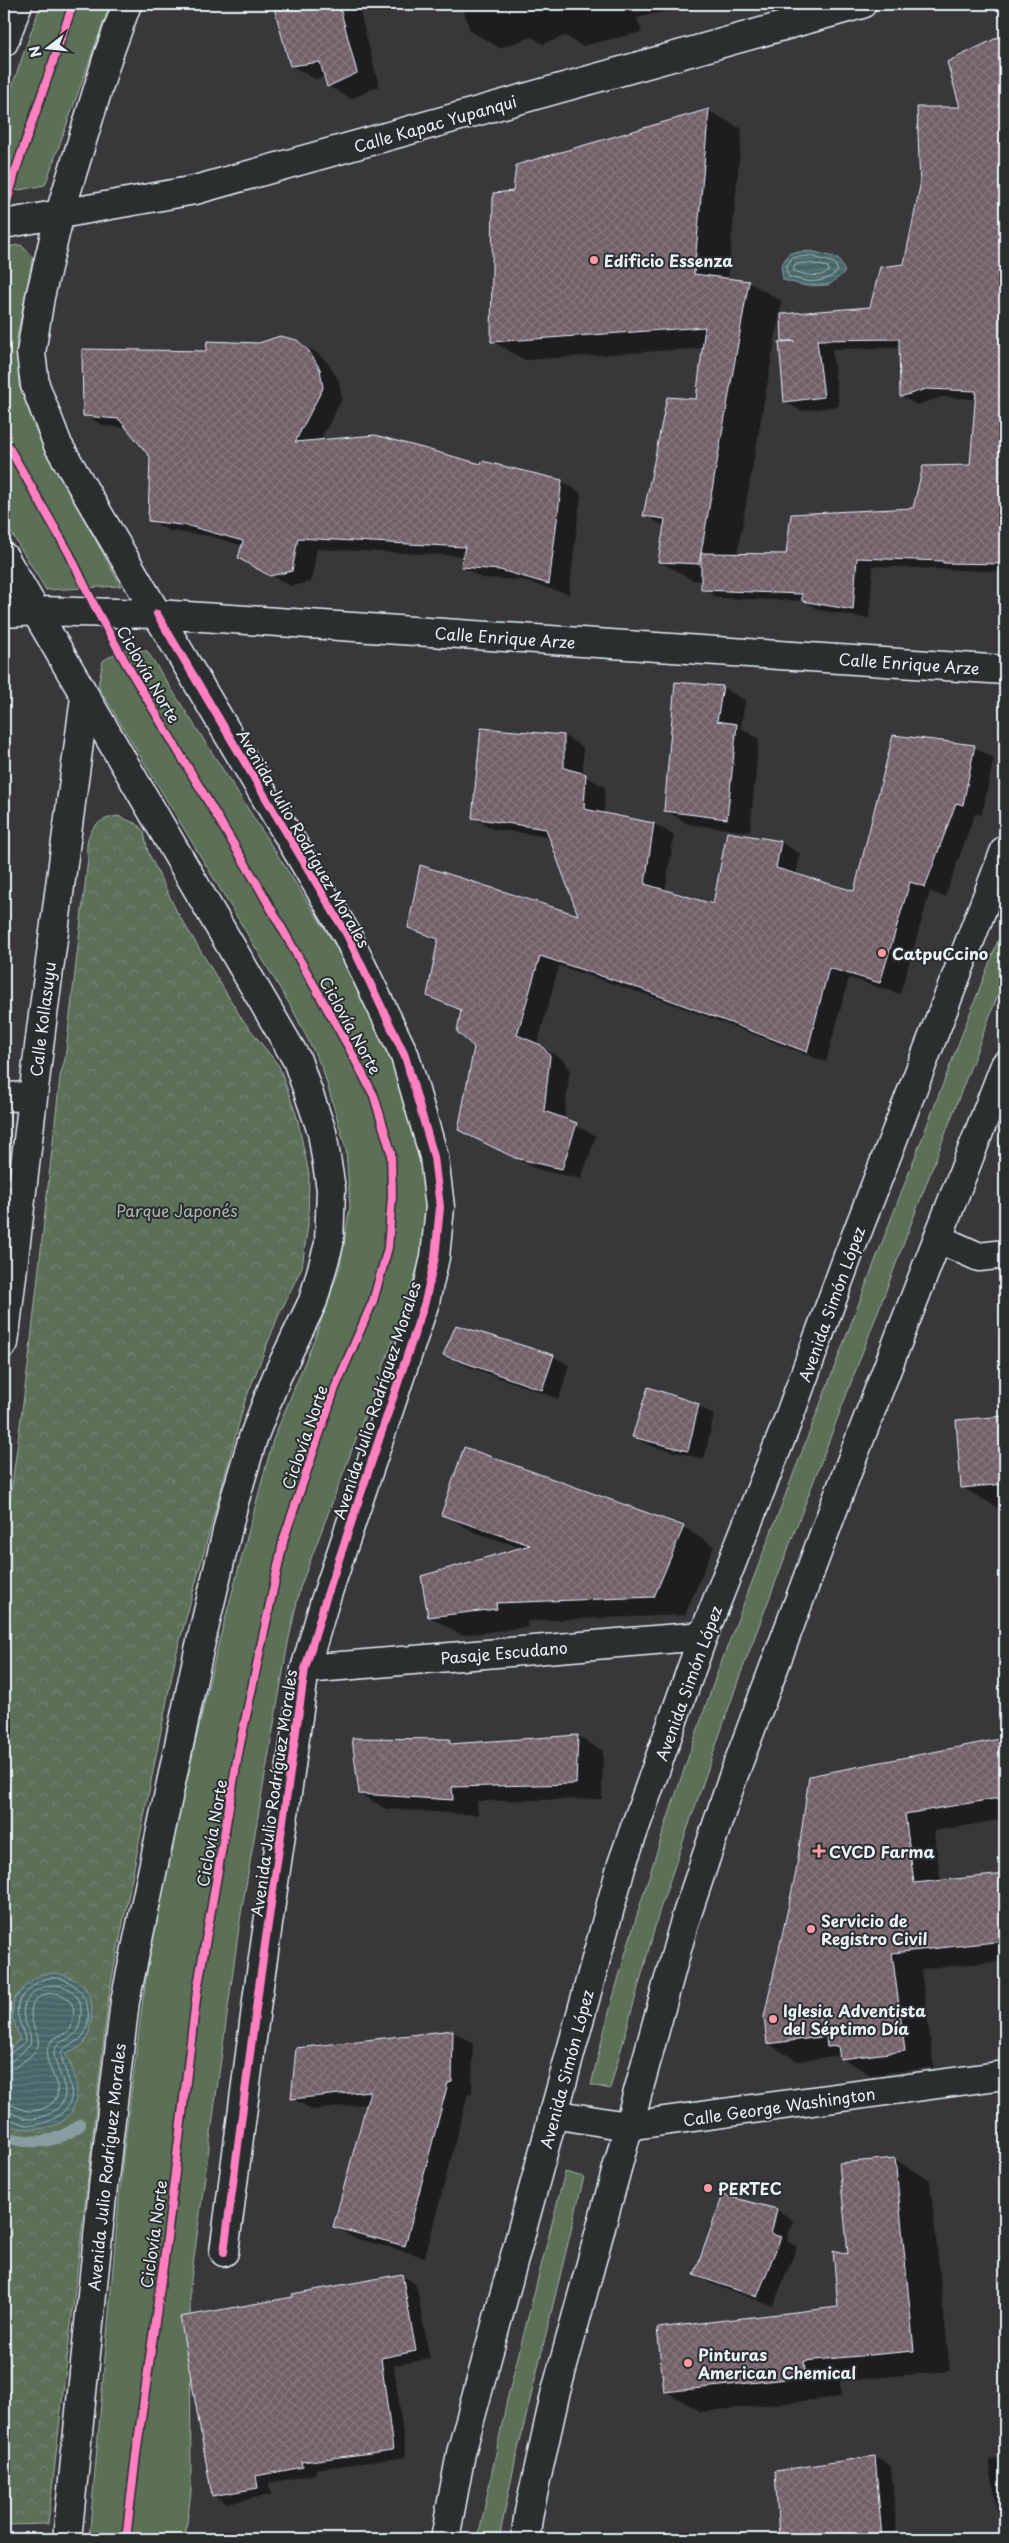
<svg xmlns="http://www.w3.org/2000/svg" width="1009" height="2543" viewBox="0 0 1009 2543" font-family="'Playpen Sans',sans-serif">
	<defs>
		<pattern id="forest-crowns" width="20" height="18" patternUnits="userSpaceOnUse" patternTransform="scale(1.25)"><rect width="20" height="18" fill="#5c6f59"/><path d="M2 6a3 3 0 1 1 6 0M12 15a3 3 0 1 1 6 0" fill="none" stroke="#738472"/></pattern>
		<pattern id="water-rules" width="6" height="5" patternUnits="userSpaceOnUse" patternTransform="scale(1.25)"><rect width="6" height="5" fill="#476568"/><path d="M0 2.5h6" fill="none" stroke="#627c7e"/></pattern>
		<pattern id="building-cross-hatch" width="8" height="8" patternUnits="userSpaceOnUse" patternTransform="scale(1.25)"><rect width="8" height="8" fill="#726068"/><path d="M0 0l8 8M0 8l8-8" fill="none" stroke="#86777e"/></pattern>
	</defs>
	<rect width="100%" height="100%" fill="#38373a"/>
	<filter id="ink" filterUnits="userSpaceOnUse"><feTurbulence type="fractalNoise" baseFrequency=".02" numOctaves="2"/><feDisplacementMap in="SourceGraphic" scale="10" xChannelSelector="R" yChannelSelector="G"/><feConvolveMatrix kernelMatrix="1 2 1 2 8 2 1 2 1" color-interpolation-filters="sRGB"/></filter>
	<g filter="url(#ink)">
		<!-- grass -->
		<path fill="#5c6f59" stroke="#a2b0a8" d="M41 4H110L45 185 4 193V109Z
			M21 245 33 257 16 342 19 385 44 447 121 586 46 590 4 521V247Z
			M122 649 147 651 337 948 395 1063 417 1139 427 1206 421 1257 396 1333 300 1588 288 1643 240 1920 190 2287 191 2491 185 2539H89L122 2165 143 1998 160 1895 216 1653 273 1440 316 1335 340 1266 350 1206 346 1149 323 1070 293 1010 98 686 103 661Z
			M1005 922V976L738 1681 660 1909 610 2089 591 2085C623 1946 670 1810 716 1676Z
			M565 2172 584 2177 515 2462 499 2539H478L507 2400Z"/>
		<!-- forest -->
		<path fill="url(#forest-crowns)" stroke="#a2b0a8" d="M118 816 137 824 144 832 148 852 177 912 242 1019 279 1066 297 1117 309 1174 308 1225 302 1267 278 1317 245 1401 176 1655 109 1994 48 2524 4 2525V1545L29 1358 60 1077 65 1059 88 859C83 835 94 819 118 816Z"/>
		<!-- water -->
		<path fill="url(#water-rules)" stroke="#879da2" d="M811 251 838 258 845 272 829 285 806 286 783 280 781 266 789 253Z
			M56 1973C87 1980 96 1996 90 2027 89 2034 86 2043 80 2047 76 2050 70 2051 65 2053 71 2066 80 2083 76 2098 75 2102 73 2109 71 2113 60 2131 18 2135 4 2120V2053L20 2040 12 2016 14 2000 26 1985 39 1975Z"/>
		<!-- shadow -->
		<path fill="#0007" d="M275 4H358L379 86 351 99 328 86 325 77 315 79 292 66Z
			M462 4H696L637 18 642 32 582 46 565 36 543 44 532 37 500 48 470 31Z
			M1005 36V572L873 566 869 619 819 610 804 601 718 598 702 589V581L692 580 659 561 665 527 645 515 697 401 704 348 525 360 492 341 514 192 709 111 742 129 728 280 748 282 782 301 737 555H787L914 509 971 466 977 399 942 397 917 405 901 396 900 348 832 349 839 406 801 411 785 402 787 342 783 340 871 308 905 265 962 108 948 62Z
			M297 341 317 353 328 363 339 381 342 399 320 441 482 465 562 481 581 493 569 594 520 580 482 578 462 567 464 556 317 549 311 582 291 586 259 569 243 546 210 536 169 531 150 520 151 456 128 428 104 426 84 415 207 352Z
			M722 687 745 700 741 728 759 739 750 832 688 824 665 810Z
			M564 736 583 747V775L605 787 604 814 654 824 674 835 665 892 714 906 728 834 781 842 800 854 796 875 855 893 974 747 994 758 982 815 975 814 945 897 930 892 900 994 849 978 826 1062 662 1000 559 966 537 1045 561 1058 570 1069 564 1120 596 1136 581 1179 536 1169 459 1129 475 1046 462 1012 428 995 439 942 409 927 580 917 550 837 493 829 474 818Z
			M445 1355 553 1356 569 1365 559 1399 461 1364Z
			M698 1406 714 1415 704 1459 650 1446 633 1437Z
			M1005 1417V1507L998 1508 962 1487 957 1421Z
			M442 1514 683 1527 714 1546 685 1615 527 1621 528 1627 461 1635 430 1617 522 1548 474 1532Z
			M578 1736 603 1751 602 1799 477 1801 478 1815 386 1809 360 1794 449 1740 458 1745Z
			M1005 1739V1819L934 1831 941 1882 1005 1875V1961L921 1969 934 2067 871 2075 841 2058V2055L798 2061 768 2044 797 1872 810 1777Z
			M453 2032 473 2043 472 2093 468 2094 425 2257 354 2238 334 2226 367 2104 312 2110 292 2098 297 2049Z
			M1005 2129V2234L999 2130Z
			M894 2159 930 2180 950 2371 840 2381 841 2397 701 2412 665 2391 839 2309 849 2256Z
			M724 2196 777 2210 793 2220 787 2241 797 2247 773 2306 712 2284 695 2275Z
			M402 2276 416 2284 430 2359 394 2365 406 2457 316 2469V2474L269 2483 271 2495 226 2503 213 2495 294 2298Z
			M875 2457 891 2466 897 2539H780L777 2472Z
			M1005 2457V2539H1002L989 2460Z"/>
		<g fill="none" stroke-linecap="round" stroke-linejoin="round">
			<!-- shore -->
			<path stroke="#a8b9be" stroke-width="1" d="M811 256 834 263 838 271C823 285 805 283 788 276L786 267 792 258Z
				M810 263 828 267 829 271C821 279 802 275 793 270L796 264Z
				M4 2056 8 2055 25 2042C25 2029 15 2019 18 2005 19 2000 23 1996 27 1992 55 1956 103 1995 84 2034 78 2045 65 2043 61 2053 64 2078 86 2099 55 2118 48 2122 38 2126 29 2125 20 2125 12 2118 4 2117
				M4 2063 12 2061 30 2045C34 2031 18 2019 25 2004 39 1975 83 1981 81 2014 79 2047 60 2033 54 2052 54 2073 80 2095 52 2112 46 2116 38 2119 30 2119 20 2119 13 2111 4 2111
				M4 2070C12 2070 18 2066 24 2061 51 2042 32 2036 31 2013 31 1994 56 1987 68 1999 77 2007 73 2018 71 2028 65 2037 52 2035 48 2047 40 2067 73 2091 48 2106 43 2109 35 2112 29 2111 20 2111 13 2103 4 2103"/>
			<!-- stream -->
			<path stroke="#879da2" stroke-width="12" d="M4 2137C34 2144 54 2145 80 2125"/>
		</g>
		<!-- building -->
		<path fill="url(#building-cross-hatch)" stroke="#e8f1f8" d="M273 4H339L357 73 327 87 320 62 290 66Z
			M1005 34 1004 564 943 563V561L857 558 853 610 802 601V594L701 590V553L786 554 791 514 913 508 923 466 970 465 976 391 926 389 900 397 899 339 817 340 824 397 784 402 779 342 795 341H782L781 314 870 307 880 267 904 264 920 186 917 107H960L947 62Z
			M709 109 694 274 749 281 699 564 658 562 665 519 643 516 667 397 696 399 705 327 491 342 493 193 513 191 516 165Z
			M280 336 297 340 309 351 320 369 323 388 295 442 375 435 481 464 482 461 562 480 549 584 500 570 461 567 465 547 298 538 292 571 270 576 238 558 243 541 189 526 148 521 150 457 119 419 83 416 82 349 206 351 207 341 259 343Z
			M675 682 723 686 717 721 737 724 727 819 664 811Z
			M481 728 564 735V768L586 774 584 809 654 823 645 884 713 904 727 832 781 841 776 868 854 891 893 735 975 745 963 805 956 803 925 887 910 882 880 983 829 968 807 1052 641 989 540 956 517 1035 541 1045 550 1056 544 1111 577 1123 562 1169 515 1158 458 1130 474 1047 457 1032 461 1010 427 996 438 939 408 928 420 865 578 915 546 829 472 818Z
			M456 1325 554 1355 542 1390 443 1355Z
			M648 1387 699 1404 688 1451 632 1437Z
			M1005 1416V1484L961 1488 956 1420Z
			M464 1447 684 1526 654 1597 496 1603 497 1609 428 1617 421 1576 530 1545 441 1515Z
			M578 1735 576 1784 452 1787 453 1800 359 1794 352 1738 450 1739V1744Z
			M1005 1738V1797L905 1814 914 1883 1005 1874V1941L892 1953 905 2051 840 2059 838 2046 827 2047 825 2024 821 2037 767 2044 764 2017 796 1872 809 1776Z
			M453 2030 452 2082 448 2083 405 2246 333 2227 370 2091 291 2099 296 2048Z
			M895 2158 914 2351 804 2361 806 2377 664 2392 657 2328 838 2307 833 2250 848 2254 839 2163Z
			M723 2195 777 2209 771 2234 781 2237 757 2297 694 2275Z
			M402 2274 416 2351 381 2358 393 2450 302 2462 303 2467 256 2476 258 2488 212 2496 180 2317 293 2297 292 2294Z
			M875 2456 882 2539H779L775 2471Z"/>
		<g fill="none" stroke-linecap="round" stroke-linejoin="round">
			<defs>
				<path id="minor" d="M4 224 195 190 862 4
					M4 613 37 611
					M157 614 347 935 405 1056 434 1157 440 1207 435 1257 425 1302 324 1604 305 1669 258 1993 224 2252
					M157 614 1005 670
					M4 1097 33 1096
					M939 1239 979 1257 1005 1254
					M4 1343 41 1030 85 697
					M305 1669 703 1636
					M553 2114 627 2126 1005 2075"/>
				<path id="major" d="M127 4 108 56 60 213 40 297 31 353 35 385 58 445 157 614
					M4 42 18 4
					M4 557 297 1060 322 1132 331 1189 329 1244 313 1301 277 1376 253 1438 234 1502 199 1650 125 2001 103 2187 67 2539
					M37 611 157 614
					M445 2539 461 2453 622 1864 703 1636 785 1428 848 1256 1005 850
					M525 2539 529 2512 555 2395 685 1920 733 1777 854 1454 1005 1065"/>
			</defs>
			<!-- minor casing -->
			<use href="#minor" stroke="#e8f1f8" stroke-width="31"/>
			<!-- major casing -->
			<use href="#major" stroke="#e8f1f8" stroke-width="31"/>
			<!-- minor -->
			<use href="#minor" stroke="#2a2d2e" stroke-width="28"/>
			<!-- major -->
			<use href="#major" stroke="#2a2d2e" stroke-width="28"/>
			<defs>
				<path id="cycleway" d="M4 214 16 169 73 4
					M4 439 69 553 98 613 127 665 256 882 347 1044 374 1096 391 1152 392 1196 388 1248 373 1301 335 1388 284 1538 239 1749 197 1991 167 2238 136 2455 126 2539
					M157 614 347 935 405 1056 434 1157 440 1207 435 1257 425 1302 324 1604 305 1669 258 1993 224 2252"/>
			</defs>
			<!-- cycleway casing -->
			<use href="#cycleway" stroke="#2a2d2e" stroke-width="11"/>
			<!-- cycleway -->
			<use href="#cycleway" stroke="#ff80c0" stroke-width="8"/>
		</g>
	</g>
	<!-- markers -->
	<g fill="#ff9aa2" stroke="#2a2d2e" stroke-width="2">
		<circle cx="594" cy="260" r="5"/>
		<circle cx="882" cy="953" r="5"/>
		<path d="M816.5 1843.5h5v5h5v5h-5v5h-5v-5h-5v-5h5z"/>
		<circle cx="811" cy="1929" r="5"/>
		<circle cx="773" cy="2019" r="5"/>
		<circle cx="708" cy="2188" r="5"/>
		<circle cx="688" cy="2363" r="5"/>
	</g>
	<g text-anchor="middle" dominant-baseline="central" stroke-width="4" stroke-linejoin="round" paint-order="stroke">
		<!-- street labels -->
		<g font-size="16" fill="#e8f1f8" stroke="#2a2d2e">
			<text transform="translate(435 123) rotate(-16)">Calle Kapac Yupanqui</text>
			<text transform="translate(505 637) rotate(4)">Calle Enrique Arze</text>
			<text transform="translate(909 663) rotate(4)">Calle Enrique Arze</text>
			<text transform="translate(149 674) rotate(60)">Ciclovía Norte</text>
			<text transform="translate(304 838) rotate(60)">Avenida Julio Rodríguez Morales</text>
			<text transform="translate(42 1019) rotate(-83)">Calle Kollasuyu</text>
			<text transform="translate(351 1025) rotate(61)">Ciclovía Norte</text>
			<text transform="translate(831 1304) rotate(-70)">Avenida Simón López</text>
			<text transform="translate(376 1400) rotate(-72)">Avenida Julio Rodríguez Morales</text>
			<text transform="translate(304 1437) rotate(-71)">Ciclovía Norte</text>
			<text transform="translate(504 1652) rotate(-5)">Pasaje Escudano</text>
			<text transform="translate(688 1683) rotate(-70)">Avenida Simón López</text>
			<text transform="translate(273 1793) rotate(-82)">Avenida Julio Rodríguez Morales</text>
			<text transform="translate(211 1833) rotate(-80)">Ciclovía Norte</text>
			<text transform="translate(566 2069) rotate(-75)">Avenida Simón López</text>
			<text transform="translate(779 2106) rotate(-8)">Calle George Washington</text>
			<text transform="translate(106 2167) rotate(-84)">Avenida Julio Rodríguez Morales</text>
			<text transform="translate(153 2234) rotate(-82)">Ciclovía Norte</text>
		</g>
		<!-- poi labels -->
		<g font-size="16" font-weight="bold" fill="#e8f1f8" stroke="#2a2d2e" text-anchor="start">
			<text x="604" y="260">Edificio Essenza</text>
			<text x="892" y="953">CatpuCcino</text>
			<text x="829" y="1851">CVCD Farma</text>
			<text x="821" y="1920">Servicio de<tspan x="821" dy="18">Registro Civil</tspan></text>
			<text x="783" y="2010">Iglesia Adventista<tspan x="783" dy="18">del Séptimo Día</tspan></text>
			<text x="718" y="2188">PERTEC</text>
			<text x="698" y="2354">Pinturas<tspan x="698" dy="18">American Chemical</tspan></text>
		</g>
		<!-- park labels -->
		<g font-size="16" fill="#a9b6b0" stroke="#2a2d2e">
			<text x="177" y="1210">Parque Japonés</text>
		</g>
	</g>
	<!-- margin -->
	<rect width="1009" height="2543" fill="none" stroke="#2a2d2e" stroke-width="20"/>
	<rect x="10" y="10" width="989" height="2523" fill="none" stroke="#e8f1f8" stroke-width="2" filter="url(#ink)"/>
	<!-- north arrow -->
	<g transform="translate(48 48) rotate(254)" stroke="#2a2d2e" stroke-width="4" paint-order="stroke">
	<path d="M0-4L9 19L0 12L-9 19Z" fill="#e8f1f8"/>
	<text y="-8" font-size="14" font-weight="bold" text-anchor="middle" fill="#e8f1f8">N</text>
	</g>
</svg>
